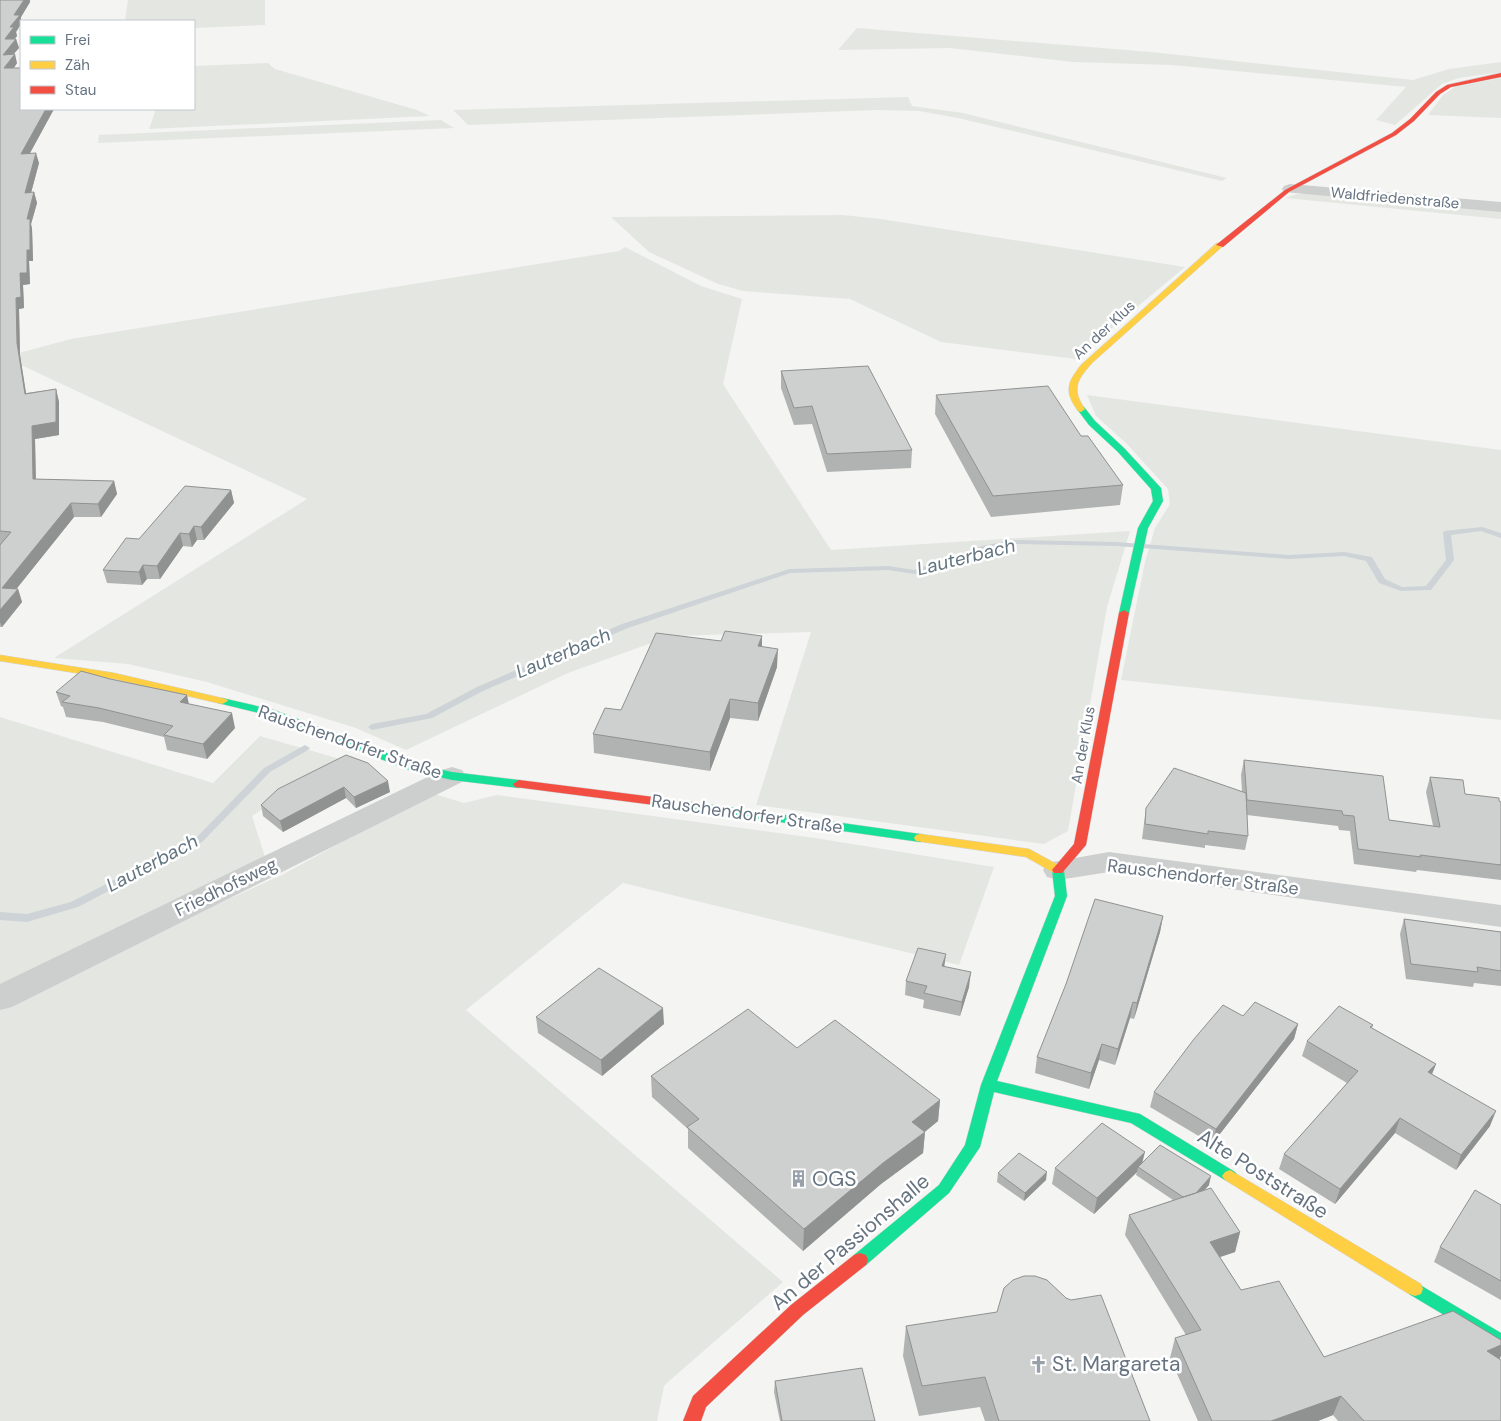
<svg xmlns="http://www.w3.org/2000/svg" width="1501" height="1421" viewBox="0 0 1501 1421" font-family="'DM Sans',sans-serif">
	<rect width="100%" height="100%" fill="#f4f4f3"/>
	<!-- green -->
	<path fill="#e4e7e1" d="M128 0H265V25L194 28V21H125Z
		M857 28 1151 52 1413 80 1449 69 1501 62V72L1459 78 1442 84 1395 125 1376 120 1406 87 1172 65 1073 62 950 48 838 50Z
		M268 63 275 69 417 110 430 116 149 129 156 109H194V66Z
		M1501 78V118L1428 115 1443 95 1455 87Z
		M908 97 912 106 963 113 1227 178 1222 181 958 118 919 111 877 110 468 125 453 110Z
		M441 120 454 128 98 143 99 135Z
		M1316 193 1501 209V219L1285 198 1297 194Z
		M843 215 881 219 1185 267 1075 359 941 342 850 299 743 291 718 284 649 252 611 217Z
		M625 247 701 286 742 299 723 384 831 550 1130 531 1107 607 1068 831 1044 844 756 805 811 632 671 636 568 673 406 750 356 728 207 682 128 664 54 658 307 499 4 357 71 339 619 251Z
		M1087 395 1501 450V720L1121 680 1145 562 1155 528 1170 504 1168 489 1126 443 1096 416Z
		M0 717 213 783 260 736 347 761 277 799 252 816 265 857 0 986Z
		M431 793 464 803 497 795 815 838 994 867 959 965 623 883 466 1010 783 1282 668 1382 664 1386 657 1421H0V1004L40 984 282 875Z"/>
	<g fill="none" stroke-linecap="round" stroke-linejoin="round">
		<!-- stream -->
		<path fill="#cdd3d6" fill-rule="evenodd" d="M1482 527 1501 533V538L1481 531 1451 535 1454 560 1431 590H1428L1401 591 1379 583 1366 561 1344 556 1289 559 1116 546 1012 544 987 550 915 574 888 570 790 573 628 628 483 691 432 718 372 730 368 727 372 724 426 714 477 687 622 624 789 569 888 566 914 570 982 546 1012 540 1116 542 1289 555 1344 552 1372 557 1385 579 1402 587 1426 586 1446 560 1443 533 1444 531Z
			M305 745 310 748 308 750 270 772 202 842 78 907 27 922 0 920V912L27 914 71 902 196 838 264 768Z"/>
		<defs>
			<path id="fast" d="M1081 406 1084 407 1095 421 1124 448 1161 488 1163 501 1148 528 1129 613 1124 616 1119 613 1138 528 1153 501 1151 489 1118 452 1089 425 1077 409Z
				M222 698 274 710 416 764 452 772 519 780 525 784 519 788 452 780 409 770 267 715 218 703 216 701Z
				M685 801 920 834 924 835 926 838 924 841 920 842 681 808 679 805 681 802Z
				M1058 866 1062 867 1064 870 1067 896 997 1081 1140 1114 1235 1172 1238 1176 1235 1180 1230 1182 1225 1180 1131 1123 994 1092 980 1147 949 1193 866 1265 860 1267 854 1265 852 1260 854 1255 939 1185 965 1145 981 1085 1055 896 1052 870 1054 867Z
				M1415 1282 1501 1333V1349L1409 1294 1407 1289 1409 1284Z"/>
			<path id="slow" d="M1217 243 1224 245 1092 363C1077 380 1071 389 1085 409L1081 412 1078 411C1064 391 1067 383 1081 365Z
				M0 655 114 673 226 699 228 701 222 704 114 679 0 661Z
				M920 834 1029 849 1062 867 1064 870 1062 873H1054L1026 857 916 841 914 838 916 835Z
				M1230 1170 1421 1284 1423 1289 1421 1294 1415 1296 1409 1294 1225 1180 1222 1176 1225 1172Z"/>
			<path id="jam" d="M1501 73V77L1451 87 1440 94 1414 121 1396 135 1289 192 1223 247 1216 245 1285 190 1392 133 1410 119 1436 92 1447 85Z
				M1124 610 1129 613 1086 845 1062 873H1054L1052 870 1074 844 1119 613Z
				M519 780 685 801 691 805 685 809 515 787 513 784Z
				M860 1253 866 1255 868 1260 866 1265 803 1315 706 1407 701 1421H683L693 1396 791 1305 854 1255Z"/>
		</defs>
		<!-- fast casing -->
		<use href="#fast" stroke="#d0d1d1" stroke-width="1"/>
		<!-- slow casing -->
		<use href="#slow" stroke="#d0d1d1" stroke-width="1"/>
		<!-- jam casing -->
		<use href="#jam" stroke="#d0d1d1" stroke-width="1"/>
		<!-- street -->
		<path fill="#cdcece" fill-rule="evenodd" d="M1290 184 1501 202V212L1284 192 1282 189 1284 186Z
			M452 767 462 770 466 776 462 782 12 1007 0 1010V984L442 770Z
			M1109 852 1501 905V927L1109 872 1058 880 1047 877 1043 870 1047 863Z"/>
		<!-- fast -->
		<use href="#fast" fill="#16e098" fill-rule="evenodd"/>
		<!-- slow -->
		<use href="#slow" fill="#ffcf43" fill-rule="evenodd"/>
		<!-- jam -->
		<use href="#jam" fill="#f24e42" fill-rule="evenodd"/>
	</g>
	<!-- wall -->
	<path fill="#b1b2b2" d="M0 0H30V2L21 17V24L16 32 17 36 14 39H16L19 48 13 54 17 63 14 68 21 109H54L30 153 39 163 31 193 34 192 37 203 31 224 32 229 33 261H29L30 284 23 285 24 308 19 309 20 355 26 393 56 389 59 402V435L35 439 36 479 114 481 117 494 101 517H74L16 589H18L22 602 2 627H0Z
		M781 371 912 450 911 468 827 472 812 424 794 425 781 388Z
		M936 395 1081 436 1123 485 1120 505 991 517 935 414Z
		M231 490 234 503 204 540H197L192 547 183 546 160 579H147L142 585 107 583 103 570 139 539Z
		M762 636V647L777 667 758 721 730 718 710 771 594 753 593 734 621 710 721 641Z
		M56 692 189 704 235 728 207 759 167 750 164 737 103 722 66 717 63 707 61 706Z
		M346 755 390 792 356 808 346 798 283 832 263 816 261 805Z
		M1244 760 1389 820 1433 826 1426 792 1430 777 1465 794 1501 802V880L1417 870 1416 872 1354 864 1350 831 1339 830 1338 826 1247 815 1248 836 1245 850 1205 845V848L1142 839 1146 808 1242 792 1241 775Z
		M1163 916 1160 932 1134 1019 1130 1018 1115 1065 1099 1060 1089 1089 1035 1073 1037 1057Z
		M1404 919 1501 932V986L1474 983 1473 987 1406 979 1400 934Z
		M945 966 969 987 960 1016 923 1008 924 1000 905 995 906 981Z
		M1243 1016 1298 1024 1294 1039 1212 1144 1150 1107 1154 1092Z
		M536 1017 664 1024 602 1076 538 1033Z
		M1373 1025 1372 1028 1436 1064 1432 1074 1490 1126 1456 1170 1395 1133 1335 1204 1279 1169 1284 1154 1347 1083 1302 1056 1307 1041Z
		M797 1048 940 1100 938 1121 925 1132 923 1153 881 1184 803 1251 688 1148V1129L652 1097 651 1076Z
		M1142 1163 1209 1185 1205 1190 1240 1232 1235 1252 1220 1257 1241 1290 1324 1357 1500 1359 1501 1421H1338L1333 1415 1318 1421H1198L1170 1358 1175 1338 1186 1335 1125 1235 1129 1215 1173 1200 1136 1175 1137 1172 1094 1214 1052 1184 1055 1168Z
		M998 1173 1046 1180 1024 1201 997 1182Z
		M1501 1205V1300L1434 1262 1440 1247Z
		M906 1326 1150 1421H985L980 1407 919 1416 903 1356Z
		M775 1381 875 1421H780L774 1392Z"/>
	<!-- shaded-wall -->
	<path fill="#909191" d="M24 0H30V2L21 17V24L16 32 17 36 7 48 5 39 14 15Z
		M16 39 19 48 5 64 3 55Z
		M15 54 17 63 7 78 4 68Z
		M46 109H54L24 164 21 154Z
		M36 153 39 163 28 204 25 193Z
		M34 192 37 203 31 224 32 229 33 261H29L30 284 23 285 24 308 19 309 20 355 28 406 25 394 17 343 16 298 27 219Z
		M56 389 59 402V435L35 439 36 492 33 479 32 426Z
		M114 481 117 494 101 517 98 504Z
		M231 490 234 503 204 540 201 527Z
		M71 503 74 517 6 602 2 588Z
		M194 526 197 540 192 547 189 534Z
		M180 533 183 546 160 579 157 566Z
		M143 565 147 579 142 585 139 572Z
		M18 589 22 602 2 627 0 622V610Z
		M762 636V654L758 646Z
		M778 649 777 667 758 721V703Z
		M187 695 190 709 180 702Z
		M730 699V718L710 771V752Z
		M232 713 235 728 207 759 203 744Z
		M388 781 390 792 356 808 354 797Z
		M344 787 346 798 283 832 280 821Z
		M1163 916 1160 932 1134 1019 1137 1003Z
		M946 954 944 969 942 966Z
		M971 972 969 987 960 1016 962 1002Z
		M1133 1002 1130 1018 1115 1065 1118 1049Z
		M663 1008 664 1024 602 1076 601 1060Z
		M1298 1024 1294 1039 1212 1144 1216 1129Z
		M1102 1044 1099 1060 1089 1089 1091 1073Z
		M1436 1064 1430 1079 1428 1072Z
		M940 1100 938 1121 918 1137 925 1132 923 1153 881 1184 803 1251 804 1229 912 1122Z
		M1496 1111 1490 1126 1456 1170 1461 1155Z
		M1400 1118 1395 1133 1335 1204 1340 1189Z
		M1145 1152 1141 1168 1138 1167 1137 1172 1094 1214 1097 1198Z
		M1047 1172 1046 1180 1024 1201 1025 1193Z
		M1211 1176 1209 1185 1186 1209 1188 1201Z
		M1240 1232 1235 1252 1205 1262 1210 1242Z
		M1501 1345V1356L1498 1363 1487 1351Z
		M1341 1396 1333 1415 1318 1421H1271Z"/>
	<!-- building -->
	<path fill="#cecfcf" stroke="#909191" d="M0 0H24L14 15H20L10 27H14L5 39H16L3 55 15 54 4 68H21V109H46L21 154 36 153 25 193 34 192 27 219H30V250H27V273H20L21 297 16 298 17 343 25 394 56 389V422L32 426 33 479 114 481 98 504 71 503 2 588 18 589 0 610V545L11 532 0 531Z
		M868 366 912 450 827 454 812 406 794 408 781 371Z
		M1048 386 1081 436H1088L1123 485 993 496 936 395Z
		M185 486 231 490 201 527 194 526 189 534 180 533 157 566 143 565 139 572 103 570 126 538 139 539Z
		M725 631 762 636 758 646 778 649 758 703 730 699 710 752 593 734 605 708 621 710 656 633 721 641Z
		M81 671 110 679 187 695 180 702 232 713 203 744 164 735 173 726 99 708 62 702 70 696 56 692Z
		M346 755 368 763 388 781 354 797 344 787 280 821 261 805 278 789Z
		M1244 760 1383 776 1389 820 1440 827 1430 777 1463 780 1465 794 1499 798V801L1501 802V865L1420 855 1421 857 1358 849 1354 816 1343 815 1342 811 1247 800Z
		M1174 768 1246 793 1248 836 1208 831V834L1145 824 1146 808Z
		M1095 899 1163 916 1137 1003 1133 1002 1118 1049 1102 1044 1091 1073 1037 1057 1066 984Z
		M1404 919 1501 932V971L1477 967 1478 972 1411 964Z
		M918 948 946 954 942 966 971 972 962 1002 924 993 927 986 906 981Z
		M599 968 663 1008 601 1060 536 1017Z
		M1255 1002 1298 1024 1216 1129 1154 1092 1194 1039 1223 1005 1243 1016Z
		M1339 1006 1373 1025 1370 1027 1436 1064 1428 1072 1496 1111 1461 1155 1400 1118 1340 1189 1284 1154 1358 1071 1307 1041Z
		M748 1009 797 1048 835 1020 940 1100 912 1122 925 1132 883 1163 804 1229 687 1127 699 1119 651 1076Z
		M1102 1123 1145 1152 1097 1198 1055 1168Z
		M1160 1145 1211 1176 1196 1193 1183 1197 1138 1167Z
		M1019 1153 1047 1172 1025 1193 998 1173Z
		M1211 1188 1240 1232 1210 1242 1241 1290 1279 1281 1324 1357 1453 1311 1501 1340V1345L1487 1351 1501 1360V1421H1364L1341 1396 1271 1421H1212L1175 1338 1201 1330 1129 1215Z
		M1475 1190 1501 1205V1281L1440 1247Z
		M1024 1276H1035L1047 1280 1066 1298 1071 1300 1101 1295 1150 1421H999L985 1377 922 1386 906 1326 997 1312 1004 1288 1013 1280Z
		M862 1368 875 1421H782L775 1381Z"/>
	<!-- icons -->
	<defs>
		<symbol id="building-bare" viewBox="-9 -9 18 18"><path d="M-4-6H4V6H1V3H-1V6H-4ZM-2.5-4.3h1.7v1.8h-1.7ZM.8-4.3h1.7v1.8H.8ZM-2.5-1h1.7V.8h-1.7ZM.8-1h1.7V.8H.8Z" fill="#98a0a9" stroke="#fff" stroke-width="2.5" paint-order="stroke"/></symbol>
		<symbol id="church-bare" viewBox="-9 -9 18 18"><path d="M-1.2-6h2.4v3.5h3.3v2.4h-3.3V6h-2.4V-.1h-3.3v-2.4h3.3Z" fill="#98a0a9" stroke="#fff" stroke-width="2.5" paint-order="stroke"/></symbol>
	</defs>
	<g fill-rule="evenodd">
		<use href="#building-bare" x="786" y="1166" width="25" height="25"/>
		<use href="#church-bare" x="1026" y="1352" width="25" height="25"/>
	</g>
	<g text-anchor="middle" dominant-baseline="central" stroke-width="5" stroke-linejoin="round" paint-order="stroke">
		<!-- far-street labels -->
		<g font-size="15" fill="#667381" stroke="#fff">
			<text transform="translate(1395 198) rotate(5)">Waldfriedenstraße</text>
			<text transform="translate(1104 330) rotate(-43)">An der Klus</text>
			<text transform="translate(1083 745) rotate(-80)">An der Klus</text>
		</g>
		<!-- street labels -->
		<g font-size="18" fill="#667381" stroke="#fff">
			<text transform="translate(350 742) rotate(19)">Rauschendorfer Straße</text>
			<text transform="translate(747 814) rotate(8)">Rauschendorfer Straße</text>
			<text transform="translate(1203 877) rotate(7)">Rauschendorfer Straße</text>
			<text transform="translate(226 887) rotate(-26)">Friedhofsweg</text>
		</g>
		<!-- water labels -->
		<g font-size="19" font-style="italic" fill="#61747f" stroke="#fff">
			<text transform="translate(966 557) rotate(-14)">Lauterbach</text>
			<text transform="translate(563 653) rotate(-23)">Lauterbach</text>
			<text transform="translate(152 863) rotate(-28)">Lauterbach</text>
		</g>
		<!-- near-street labels -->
		<g font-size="21" fill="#667381" stroke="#fff">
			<text transform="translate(1263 1174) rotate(32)">Alte Poststraße</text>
			<text transform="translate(850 1242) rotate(-40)">An der Passionshalle</text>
		</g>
		<!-- near-poi labels -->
		<g font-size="21" fill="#667381" stroke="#fff" text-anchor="start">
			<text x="812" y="1179">OGS</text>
			<text x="1052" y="1364">St. Margareta</text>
		</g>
	</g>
	<!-- legend -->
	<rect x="20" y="20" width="175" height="90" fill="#ffffff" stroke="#c2c7cd"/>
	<rect x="30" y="36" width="25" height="8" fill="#16e098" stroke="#c2c7cd"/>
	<text x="65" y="45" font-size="15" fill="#667381">Frei</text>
	<rect x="30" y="61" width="25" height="8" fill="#ffcf43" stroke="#c2c7cd"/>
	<text x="65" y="70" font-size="15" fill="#667381">Zäh</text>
	<rect x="30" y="86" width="25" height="8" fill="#f24e42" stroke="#c2c7cd"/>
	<text x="65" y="95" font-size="15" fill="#667381">Stau</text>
</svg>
